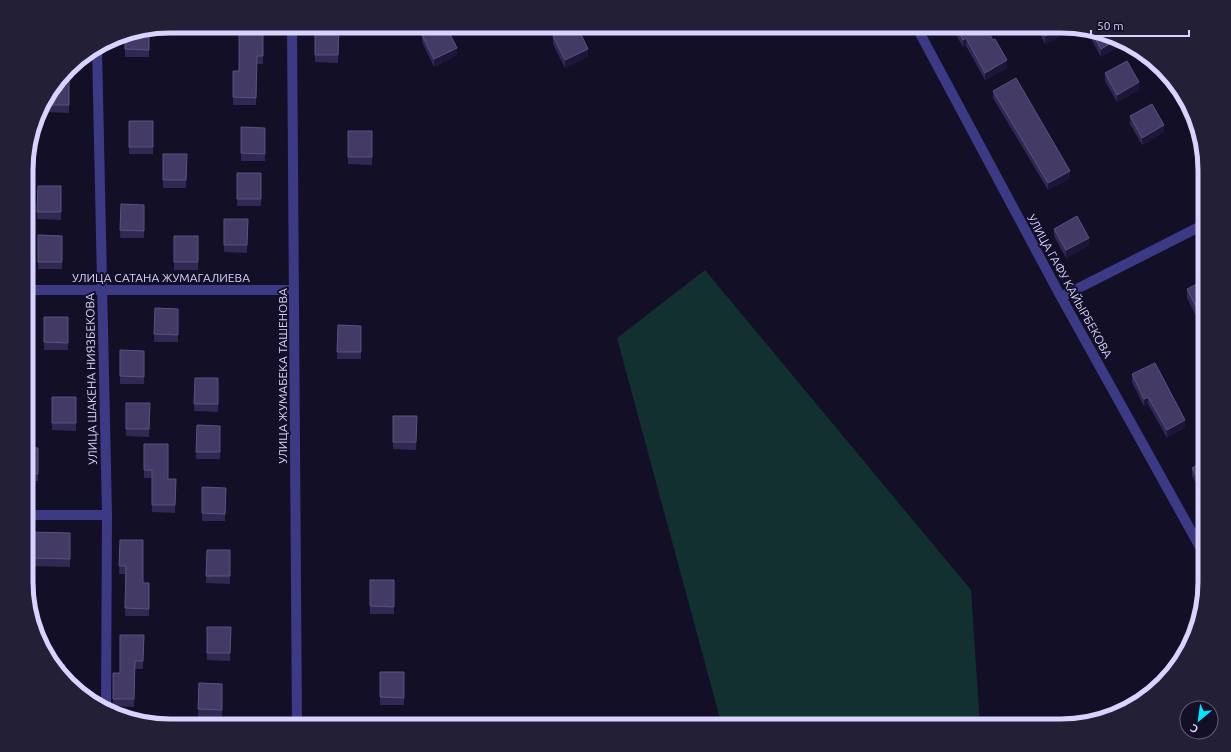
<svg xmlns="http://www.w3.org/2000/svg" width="1231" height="752" viewBox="0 0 1231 752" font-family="Ubuntu,sans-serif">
	<rect width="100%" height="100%" fill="#130f26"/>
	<!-- green -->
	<path fill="#12302f" d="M705 270 971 590 980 726H722L617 338Z"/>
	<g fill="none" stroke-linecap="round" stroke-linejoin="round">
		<!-- street -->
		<path stroke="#3d3a85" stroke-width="10" d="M292 26 297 726
			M916 26 1061 297 1205 556
			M97 48 107 515 106 709
			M27 290H294
			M1061 297 1205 224
			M27 515H107
			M168 726H211"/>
	</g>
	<!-- wall -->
	<path fill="#312854" d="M235 26H258V30H263V64H257L256 105H233V71H239V28H235Z
		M951 26H985L1007 68 985 80 966 46 963 47Z
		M1036 26H1061L1068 27V32L1045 44Z
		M315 29H339L338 63 315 62Z
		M149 30V57H125V35Z
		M1089 31 1107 34 1123 42V44L1101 57 1089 35Z
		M422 35 457 55 434 67 422 42Z
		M553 36 588 56 565 68 553 44Z
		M1105 73 1139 90 1117 102 1105 81Z
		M69 79V113L45 112V101Z
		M993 91 1070 178 1048 190 993 98Z
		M1130 116 1164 132 1142 145 1130 124Z
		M129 121H153V154H129Z
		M241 127 265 128V161H241Z
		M34 129V140H31Z
		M348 131H372V165L348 164Z
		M163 154H187L186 188H163Z
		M237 173H261V206H237Z
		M38 186H61V220L37 219Z
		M121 204 144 205V238H120Z
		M224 219H248L247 253 224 252Z
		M1054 229 1089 245 1066 258 1054 236Z
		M38 235 62 236V269H38Z
		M174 236H198V270H174Z
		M1205 280V353L1197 341V331L1202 328 1187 298V289Z
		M155 308 178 309V342H154Z
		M44 317H68V350H44Z
		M338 325 361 326V359H337Z
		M120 350 144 351V384H120Z
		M1132 374 1185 427 1167 438 1148 404 1144 406 1132 382Z
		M195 378H218V412L194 411Z
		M52 397H76V431L52 430Z
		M126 403H150L149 437 126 436Z
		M393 416H417L416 450 393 449Z
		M197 425 220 426V459H196Z
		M144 444 168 479H176L175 513 152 512V478H144Z
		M27 448H38V481H27Z
		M1205 461 1204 497 1192 476V468Z
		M202 487 226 488 225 521H202Z
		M27 532 70 533V567L27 566Z
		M120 540 143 583H149V616H125L126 574H119Z
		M207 550H230V584L206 583Z
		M370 580H394V614H370Z
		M207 627H231L230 661 207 660Z
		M144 635 143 669H135L134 707 113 706V673H120Z
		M380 672H404V705H380Z
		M199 683 222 684V717H198Z"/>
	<!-- shaded-wall -->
	<path fill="#1d163a" d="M1064 27H1068V32L1045 44V36Z
		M966 38V46L963 47V40Z
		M1118 39 1123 42V44L1101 57V49Z
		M457 48V55L434 67V59Z
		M588 49V56L565 68V60Z
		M1007 60V68L985 80V73Z
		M1139 82V90L1117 102V95Z
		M1164 125V132L1142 145V138Z
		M1070 171V178L1048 190V183Z
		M1089 238V245L1066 258V250Z
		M1148 397V404L1144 406V399Z
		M1185 420V427L1167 438V430Z"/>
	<!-- building -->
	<path fill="#433a66" stroke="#5a527e" d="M239 26H258V30H263V56H257L256 98 233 97V71H239Z
		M439 26H446L457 48 434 59 422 35Z
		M574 26H577L588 49 565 60 553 36Z
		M956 26H985L993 40 995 39 1007 60 985 73 966 38 963 40Z
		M1040 26H1061L1064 27 1045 36Z
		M315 29H339L338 55H315Z
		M149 30V50L125 49V35Z
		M1091 31 1107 34 1118 39 1101 49Z
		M1127 61 1139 82 1117 95 1105 73Z
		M1016 78 1070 171 1048 183 993 91Z
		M62 79H69V105H45V101Z
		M1152 104 1164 125 1142 138 1130 116Z
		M129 121H153V147H129Z
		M241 127 265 128V154L241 153Z
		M348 131H372V157H348Z
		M28 150 27 178V152Z
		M163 154H187L186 180H163Z
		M237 173H261V199H237Z
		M38 186H61V212H37Z
		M121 204 144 205V231L120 230Z
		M1077 216 1089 238 1066 250 1054 229Z
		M224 219H248L247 245H224Z
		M38 235 62 236V262H38Z
		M174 236H198V262H174Z
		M1205 280V324L1187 289Z
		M155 308 178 309V335L154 334Z
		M44 317H68V343L44 342Z
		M338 325 361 326V352H337Z
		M1205 326V344L1197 331Z
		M120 350 144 351V377L120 376Z
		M1155 363 1185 420 1167 430 1148 397 1144 399 1132 374Z
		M195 378H218V404H194Z
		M52 397H76V423H52Z
		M126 403H150L149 429H126Z
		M393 416H417L416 442H393Z
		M197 425 220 426V452H196Z
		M144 444H168V479H176L175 505H152V470H144Z
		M27 448H38V474H27Z
		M1205 461V489L1204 490 1192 468Z
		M202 487 226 488 225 514 202 513Z
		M27 532 70 533V559L27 558Z
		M120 540H143V583H149V609L125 608 126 566H119Z
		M207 550H230V576H206Z
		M370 580H394V607L370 606Z
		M207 627H231L230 653H207Z
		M120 635H144L143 661H135L134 699H113V673H120Z
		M56 665H65L64 674Z
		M380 672H404V698L380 697Z
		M199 683 222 684V710L198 709Z"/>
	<g text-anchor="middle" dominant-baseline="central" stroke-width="4" stroke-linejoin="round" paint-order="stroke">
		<!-- street labels -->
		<g font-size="12" fill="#d9d4ff" stroke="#130f26">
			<text x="161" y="277">УЛИЦА САТАНА ЖУМАГАЛИЕВА</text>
			<text transform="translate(1070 286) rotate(61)">УЛИЦА ГАФУ КАЙЫРБЕКОВА</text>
			<text transform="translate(282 376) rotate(-90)">УЛИЦА ЖУМАБЕКА ТАШЕНОВА</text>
			<text transform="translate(91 379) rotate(-91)">УЛИЦА ШАКЕНА НИЯЗБЕКОВА</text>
		</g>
	</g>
	<!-- crop -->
	<path d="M0 0H1231V752H0ZM170 33H1061A137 137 0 0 1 1198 170V582A137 137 0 0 1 1061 719H170A137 137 0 0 1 33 582V170A137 137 0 0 1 170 33Z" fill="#231f37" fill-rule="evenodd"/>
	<path fill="none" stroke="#d9d4ff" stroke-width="5" d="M170 33H1061A137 137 0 0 1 1198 170V582A137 137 0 0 1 1061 719H170A137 137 0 0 1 33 582V170A137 137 0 0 1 170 33Z"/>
	<!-- north arrow -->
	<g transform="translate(1199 720) rotate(209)"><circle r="19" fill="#130f26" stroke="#625e7d"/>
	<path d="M0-3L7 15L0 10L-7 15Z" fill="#00e5ff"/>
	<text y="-6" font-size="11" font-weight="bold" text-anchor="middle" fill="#d9d4ff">С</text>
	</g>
	<!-- scale -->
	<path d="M1091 30v6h98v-6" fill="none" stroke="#d9d4ff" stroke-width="2"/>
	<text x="1097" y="30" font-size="12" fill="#d9d4ff" stroke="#130f26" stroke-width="3" paint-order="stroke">50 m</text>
</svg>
